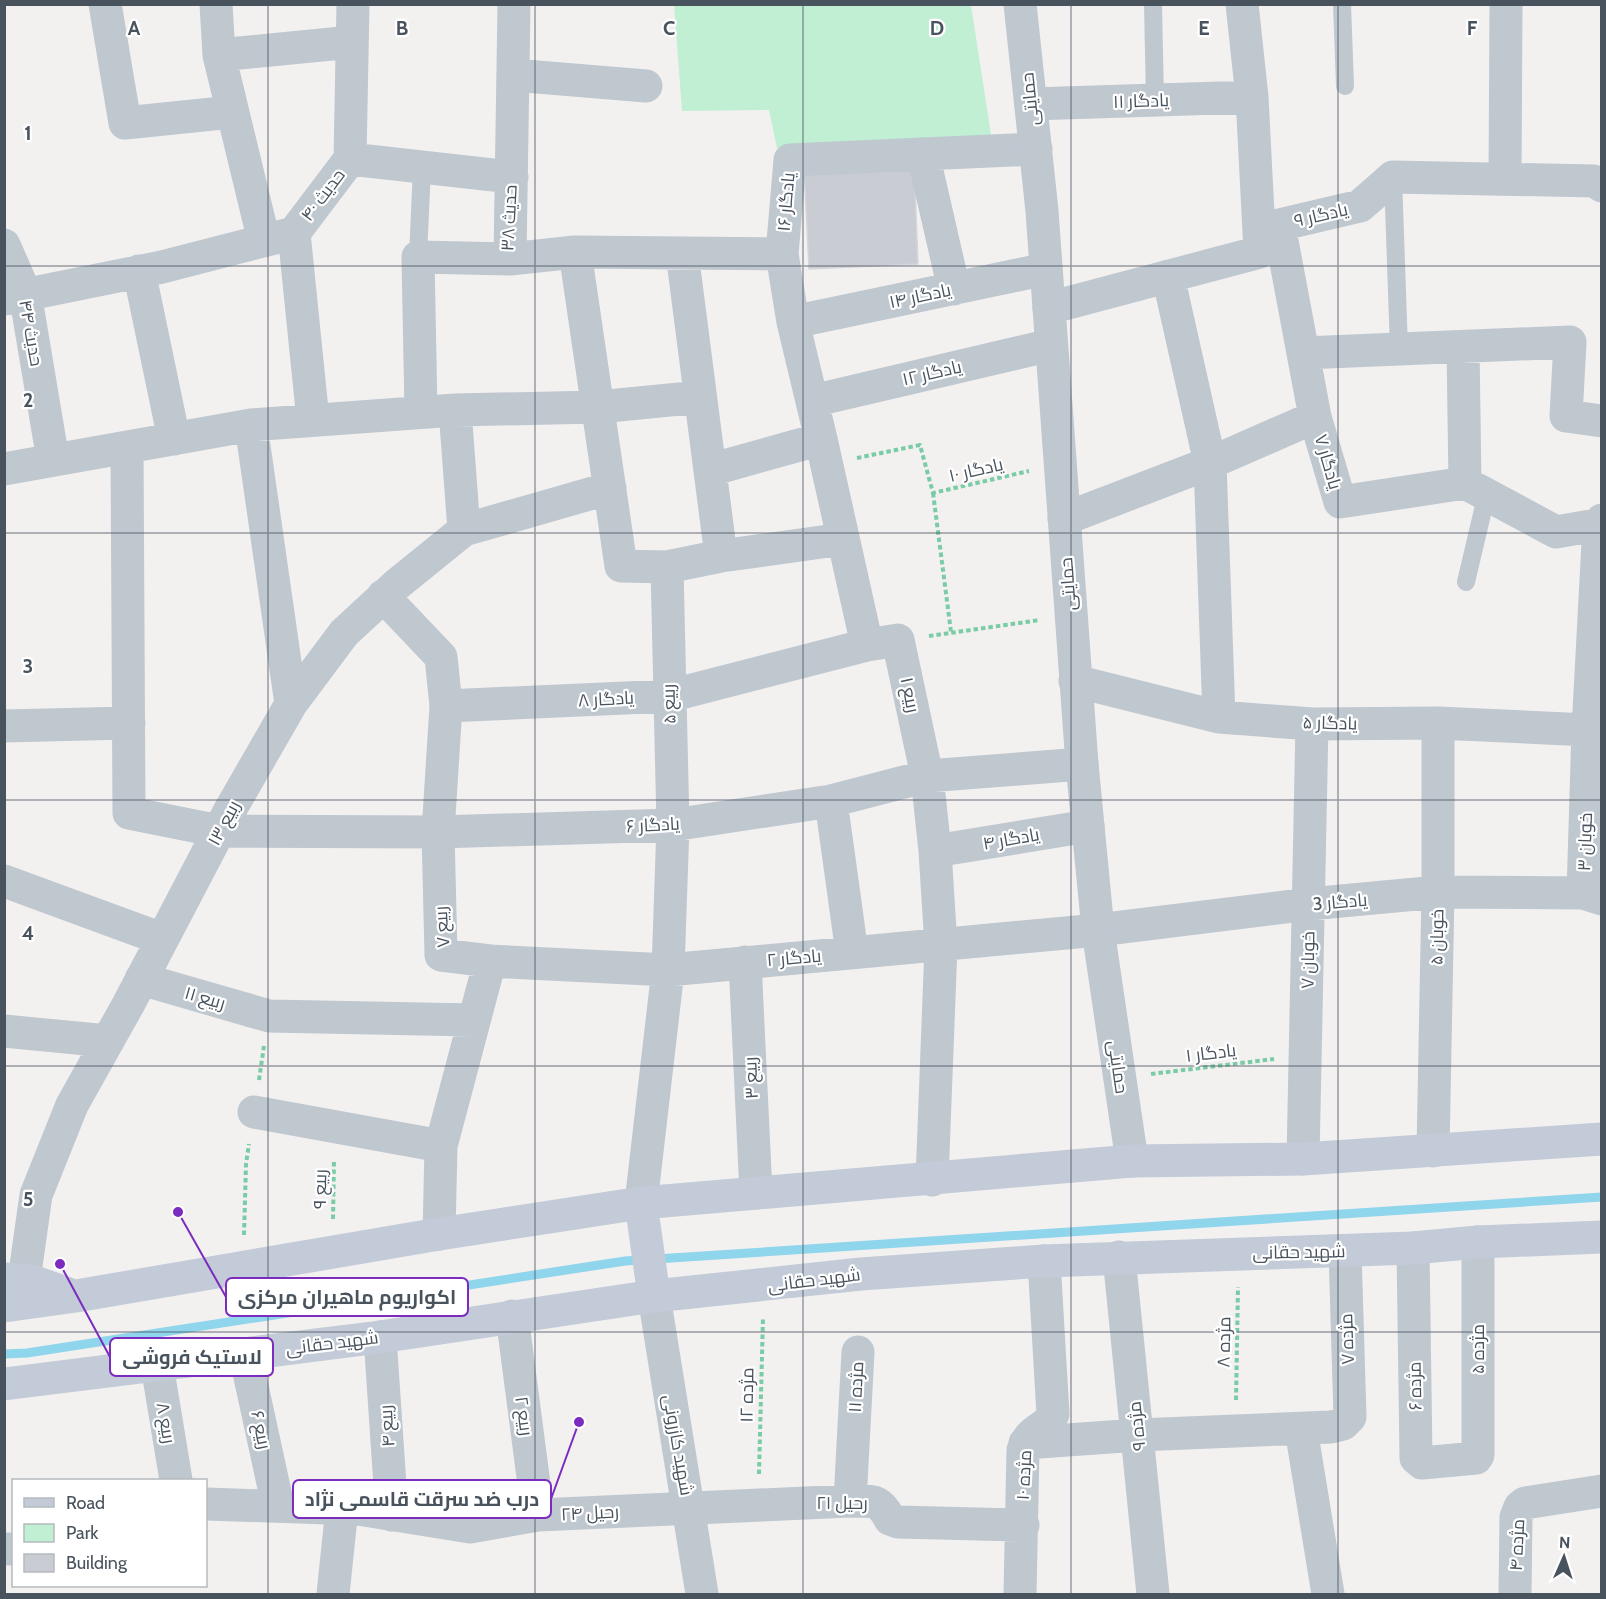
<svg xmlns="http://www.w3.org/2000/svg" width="1606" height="1599" viewBox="0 0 1606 1599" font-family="Cabin,Cairo,sans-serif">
	<rect width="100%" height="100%" fill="#f3f0f0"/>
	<!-- green -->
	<path fill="#c0efd3" d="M674 5H971L992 141 777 148 769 110 682 111Z"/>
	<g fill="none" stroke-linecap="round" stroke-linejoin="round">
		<!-- stream -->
		<path stroke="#8fd5eb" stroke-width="9" d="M4 1354 27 1353 625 1261 1602 1197"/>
	</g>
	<!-- building -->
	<path fill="#caccd3" stroke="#d5d6dc" stroke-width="1.5" d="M914 162 918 264 809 269 804 167Z"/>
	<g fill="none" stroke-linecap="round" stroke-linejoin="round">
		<!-- path -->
		<path stroke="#79cca5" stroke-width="4" stroke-dasharray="4.5 3" stroke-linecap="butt" d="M857 458 920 445 933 493 1029 471
			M933 493 951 632
			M929 636 1040 620
			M1151 1074 1274 1059
			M259 1080 264 1046
			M333 1219 334 1160
			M244 1235 246 1164 249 1144
			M1236 1400 1238 1287
			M759 1474 763 1317"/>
		<!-- service -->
		<path stroke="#bfc7cf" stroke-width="18" d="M1153 4 1155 100
			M1342 4 1345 86
			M1393 177 1399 349
			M418 257 422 167
			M1466 582 1487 493"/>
		<!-- minor -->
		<path stroke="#bfc7cf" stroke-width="33" d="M105 4 125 123 232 112
			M216 4 219 55 264 241
			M1242 4 1252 97 1260 252
			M219 55 352 42
			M513 75 646 86
			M1031 104 1252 97
			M923 154 954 289
			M350 159 512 177
			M1505 178 1506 4
			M1279 225 1315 417
			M4 245 25 293 53 460
			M575 252 621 566 667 567 673 825 668 970 641 1203
			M682 253 721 556
			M782 254 793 322 821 439 867 645 898 640 927 776 935 851 941 946 932 1180
			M510 259 575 252 782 254 790 160 1036 149
			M139 271 174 439
			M1168 276 1210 463 1219 717
			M4 299 162 267 294 233
			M1049 308 1260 252 1279 225 1360 206 1393 177 1594 181 1602 186
			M793 322 1046 269
			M1463 347 1465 483
			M1303 353 1570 342 1566 416 1602 421
			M812 401 1051 345
			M421 412 418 257 510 259 514 4
			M313 420 294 233 350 159 353 4
			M251 425 291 704
			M127 447 129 813 219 831 438 832 673 825 831 801 927 776 1082 764
			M4 469 251 425 455 410 598 407 700 397
			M710 470 821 439
			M1064 519 1210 463 1315 417 1340 502 1465 483 1556 532 1602 524
			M1602 520 1599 524 1588 730 1583 893 1602 899
			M464 530 610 488
			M667 567 721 556 843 539
			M383 596 441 657 446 706 438 832 441 955 490 961 441 1146 439 1234
			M1075 681 1219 717 1312 724 1438 723 1588 730
			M446 706 669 696 867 645
			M4 726 129 723
			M831 801 852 953
			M935 851 1088 826
			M4 881 162 939
			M490 961 668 970 1098 930 1309 904 1438 892 1583 893
			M745 962 756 1193
			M141 979 269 1016 474 1020
			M4 1031 108 1041
			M254 1112 441 1146
			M1433 1151 1438 892V723
			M1303 1159 1312 724
			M1413 1248 1416 1458 1422 1463 1476 1458 1478 1455V1242
			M1119 1257 1153 1594
			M24 1280 36 1195 72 1105 128 1005 230 810 291 704 344 633 396 585 464 530 455 410
			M512 1316 538 1515
			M380 1337 392 1515
			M245 1354 278 1506
			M157 1365 176 1480
			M1301 1429 1328 1594
			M1025 1443 1138 1435 1331 1427 1343 1424 1350 1417 1345 1251
			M850 1501 858 1352
			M206 1504 358 1509 470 1527 538 1515 850 1501C873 1502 878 1497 890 1519L898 1522 1023 1525
			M4 1549H14
			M333 1594 342 1508
			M1020 1594 1023 1450C1030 1427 1047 1430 1053 1414L1044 1261
			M1515 1594 1516 1517 1520 1507 1525 1503 1602 1491"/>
		<!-- tertiary -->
		<path stroke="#bfc7cf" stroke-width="33" d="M1020 4 1042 211 1082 764 1098 930 1132 1161
			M654 1296 702 1594"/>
		<!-- secondary -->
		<path stroke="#c2cbd7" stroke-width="33" d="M641 1203 654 1296
			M4 1279 32 1281 66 1293
			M4 1306 76 1296 439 1234 641 1203 1132 1161 1303 1159 1602 1139
			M4 1384 380 1337 654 1296 861 1274 1044 1261 1413 1248 1478 1242 1602 1237"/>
	</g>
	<!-- grid -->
	<path fill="none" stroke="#49535e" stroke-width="1.5" stroke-opacity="0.55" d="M268 4V1594M535 4V1594M803 4V1594M1071 4V1594M1338 4V1594M4 266H1602M4 533H1602M4 800H1602M4 1066H1602M4 1332H1602"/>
	<g text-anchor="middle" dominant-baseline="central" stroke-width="4.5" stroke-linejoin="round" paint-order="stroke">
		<!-- street labels -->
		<g font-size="18" fill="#49535e" stroke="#fff">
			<text transform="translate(1030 99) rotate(-96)">حمایتی</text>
			<text transform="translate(1141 101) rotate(-2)">یادگار ۱۱</text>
			<text transform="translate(323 195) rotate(-53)">حدیث ۴۰</text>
			<text transform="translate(786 202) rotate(-85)">یادگار ۱۶</text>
			<text transform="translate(1321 215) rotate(-13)">یادگار ۹</text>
			<text transform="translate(509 218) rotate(-87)">حدیث ۳۸</text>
			<text transform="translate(920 296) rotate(-12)">یادگار ۱۴</text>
			<text transform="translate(31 333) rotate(80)">حدیث ۴۴</text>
			<text transform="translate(932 373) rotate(-13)">یادگار ۱۲</text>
			<text transform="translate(1328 462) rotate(74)">یادگار ۷</text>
			<text transform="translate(976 470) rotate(-13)">یادگار ۱۰</text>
			<text transform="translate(1068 584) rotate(-94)">حمایتی</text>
			<text transform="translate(910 695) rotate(78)">ربیع ۱</text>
			<text transform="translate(606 699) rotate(-3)">یادگار ۸</text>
			<text transform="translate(669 704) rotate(-92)">ربیع ۵</text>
			<text transform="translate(1330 723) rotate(1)">یادگار ۵</text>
			<text transform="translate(224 823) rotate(-62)">ربیع ۱۳</text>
			<text transform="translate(653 825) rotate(-3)">یادگار ۶</text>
			<text transform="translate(1011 839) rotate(-10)">یادگار ۴</text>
			<text transform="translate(1585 842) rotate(-88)">خوبان ۳</text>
			<text transform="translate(1340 902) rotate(-5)">یادگار 3</text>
			<text transform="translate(442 927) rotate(-94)">ربیع ۷</text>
			<text transform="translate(1437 937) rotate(-89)">خوبان ۵</text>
			<text transform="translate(794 958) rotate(-5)">یادگار ۲</text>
			<text transform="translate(1308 960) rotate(-89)">خوبان ۷</text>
			<text transform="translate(205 998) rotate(16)">ربیع ۱۱</text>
			<text transform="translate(1211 1053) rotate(-7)">یادگار ۱</text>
			<text transform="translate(1118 1067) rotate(82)">حمایتی</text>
			<text transform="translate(751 1078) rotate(-93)">ربیع ۳</text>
			<text transform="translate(320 1189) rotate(-89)">ربیع ۹</text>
			<text transform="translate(1299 1252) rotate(-1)">شهید حقانی</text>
			<text transform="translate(814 1280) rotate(-7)">شهید حقانی</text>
			<text transform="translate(1347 1339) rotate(-92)">مژده ۷</text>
			<text transform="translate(1224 1342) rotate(-89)">مژده ۸</text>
			<text transform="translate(332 1343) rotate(-7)">شهید حقانی</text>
			<text transform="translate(1478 1349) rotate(-90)">مژده ۵</text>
			<text transform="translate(1415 1386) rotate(-91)">مژده ۶</text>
			<text transform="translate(856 1387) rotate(-87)">مژده ۱۱</text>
			<text transform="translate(747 1395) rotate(-89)">مژده ۱۲</text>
			<text transform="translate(524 1416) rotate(82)">ربیع ۲</text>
			<text transform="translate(166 1423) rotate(80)">ربیع ۸</text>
			<text transform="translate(387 1426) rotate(-94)">ربیع ۴</text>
			<text transform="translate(1137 1426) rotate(-96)">مژده ۹</text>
			<text transform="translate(261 1430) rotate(78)">ربیع ۶</text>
			<text transform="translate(678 1445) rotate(80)">شهید کازرونی</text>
			<text transform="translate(1024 1475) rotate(-87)">مژده ۱۰</text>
			<text x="842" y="1503">رحیل ۲۱</text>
			<text transform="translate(590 1513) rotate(-3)">رحیل ۲۴</text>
			<text transform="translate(1517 1545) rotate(-87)">مژده ۴</text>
		</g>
	</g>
	<g font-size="20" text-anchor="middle" font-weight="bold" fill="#49535e" stroke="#fff" stroke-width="4.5" stroke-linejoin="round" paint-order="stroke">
		<text x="134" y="35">A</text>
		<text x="402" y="35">B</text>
		<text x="669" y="35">C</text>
		<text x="937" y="35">D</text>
		<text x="1204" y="35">E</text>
		<text x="1472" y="35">F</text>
		<text x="28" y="140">1</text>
		<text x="28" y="407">2</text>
		<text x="28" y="673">3</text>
		<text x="28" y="940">4</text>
		<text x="28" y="1206">5</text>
	</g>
	<!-- callouts -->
	<path fill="none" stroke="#7b2cbf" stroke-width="2" d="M178 1212L226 1297M60 1264L110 1357M579 1422L551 1499"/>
	<g fill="#7b2cbf" stroke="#fff" stroke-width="2">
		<circle cx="178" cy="1212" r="6"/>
		<circle cx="60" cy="1264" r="6"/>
		<circle cx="579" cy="1422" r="6"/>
	</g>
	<g fill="#fff" stroke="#7b2cbf" stroke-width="2">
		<rect x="226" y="1278" width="242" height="38" rx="6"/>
		<rect x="110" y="1338" width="163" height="38" rx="6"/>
		<rect x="293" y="1480" width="258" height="38" rx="6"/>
	</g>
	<g font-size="20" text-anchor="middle" font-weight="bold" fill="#49535e">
		<text x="347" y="1304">اکواریوم ماهیران مرکزی</text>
		<text x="192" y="1364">لاستیک فروشی</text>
		<text x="422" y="1506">درب ضد سرقت قاسمی نژاد</text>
	</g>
	<!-- border -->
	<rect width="1606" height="1599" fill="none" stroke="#49535e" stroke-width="12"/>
	<!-- legend -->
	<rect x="12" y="1479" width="195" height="108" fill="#ffffff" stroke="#b6babf" stroke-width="1.5"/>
	<rect x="24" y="1498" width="30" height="9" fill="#c2cbd7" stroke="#b6babf" stroke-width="1.5"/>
	<text x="66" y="1509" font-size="18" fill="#49535e">Road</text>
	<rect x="24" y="1524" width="30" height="18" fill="#c0efd3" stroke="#b6babf" stroke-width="1.5"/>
	<text x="66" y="1539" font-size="18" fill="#49535e">Park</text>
	<rect x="24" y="1554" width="30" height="18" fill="#caccd3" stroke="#b6babf" stroke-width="1.5"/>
	<text x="66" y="1569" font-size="18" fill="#49535e">Building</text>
	<!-- north arrow -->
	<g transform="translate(1564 1557) rotate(3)" stroke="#ffffff" stroke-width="4.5" paint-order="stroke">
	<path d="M0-4.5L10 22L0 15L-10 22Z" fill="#49535e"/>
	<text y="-9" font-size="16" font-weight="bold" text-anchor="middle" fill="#49535e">N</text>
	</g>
</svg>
